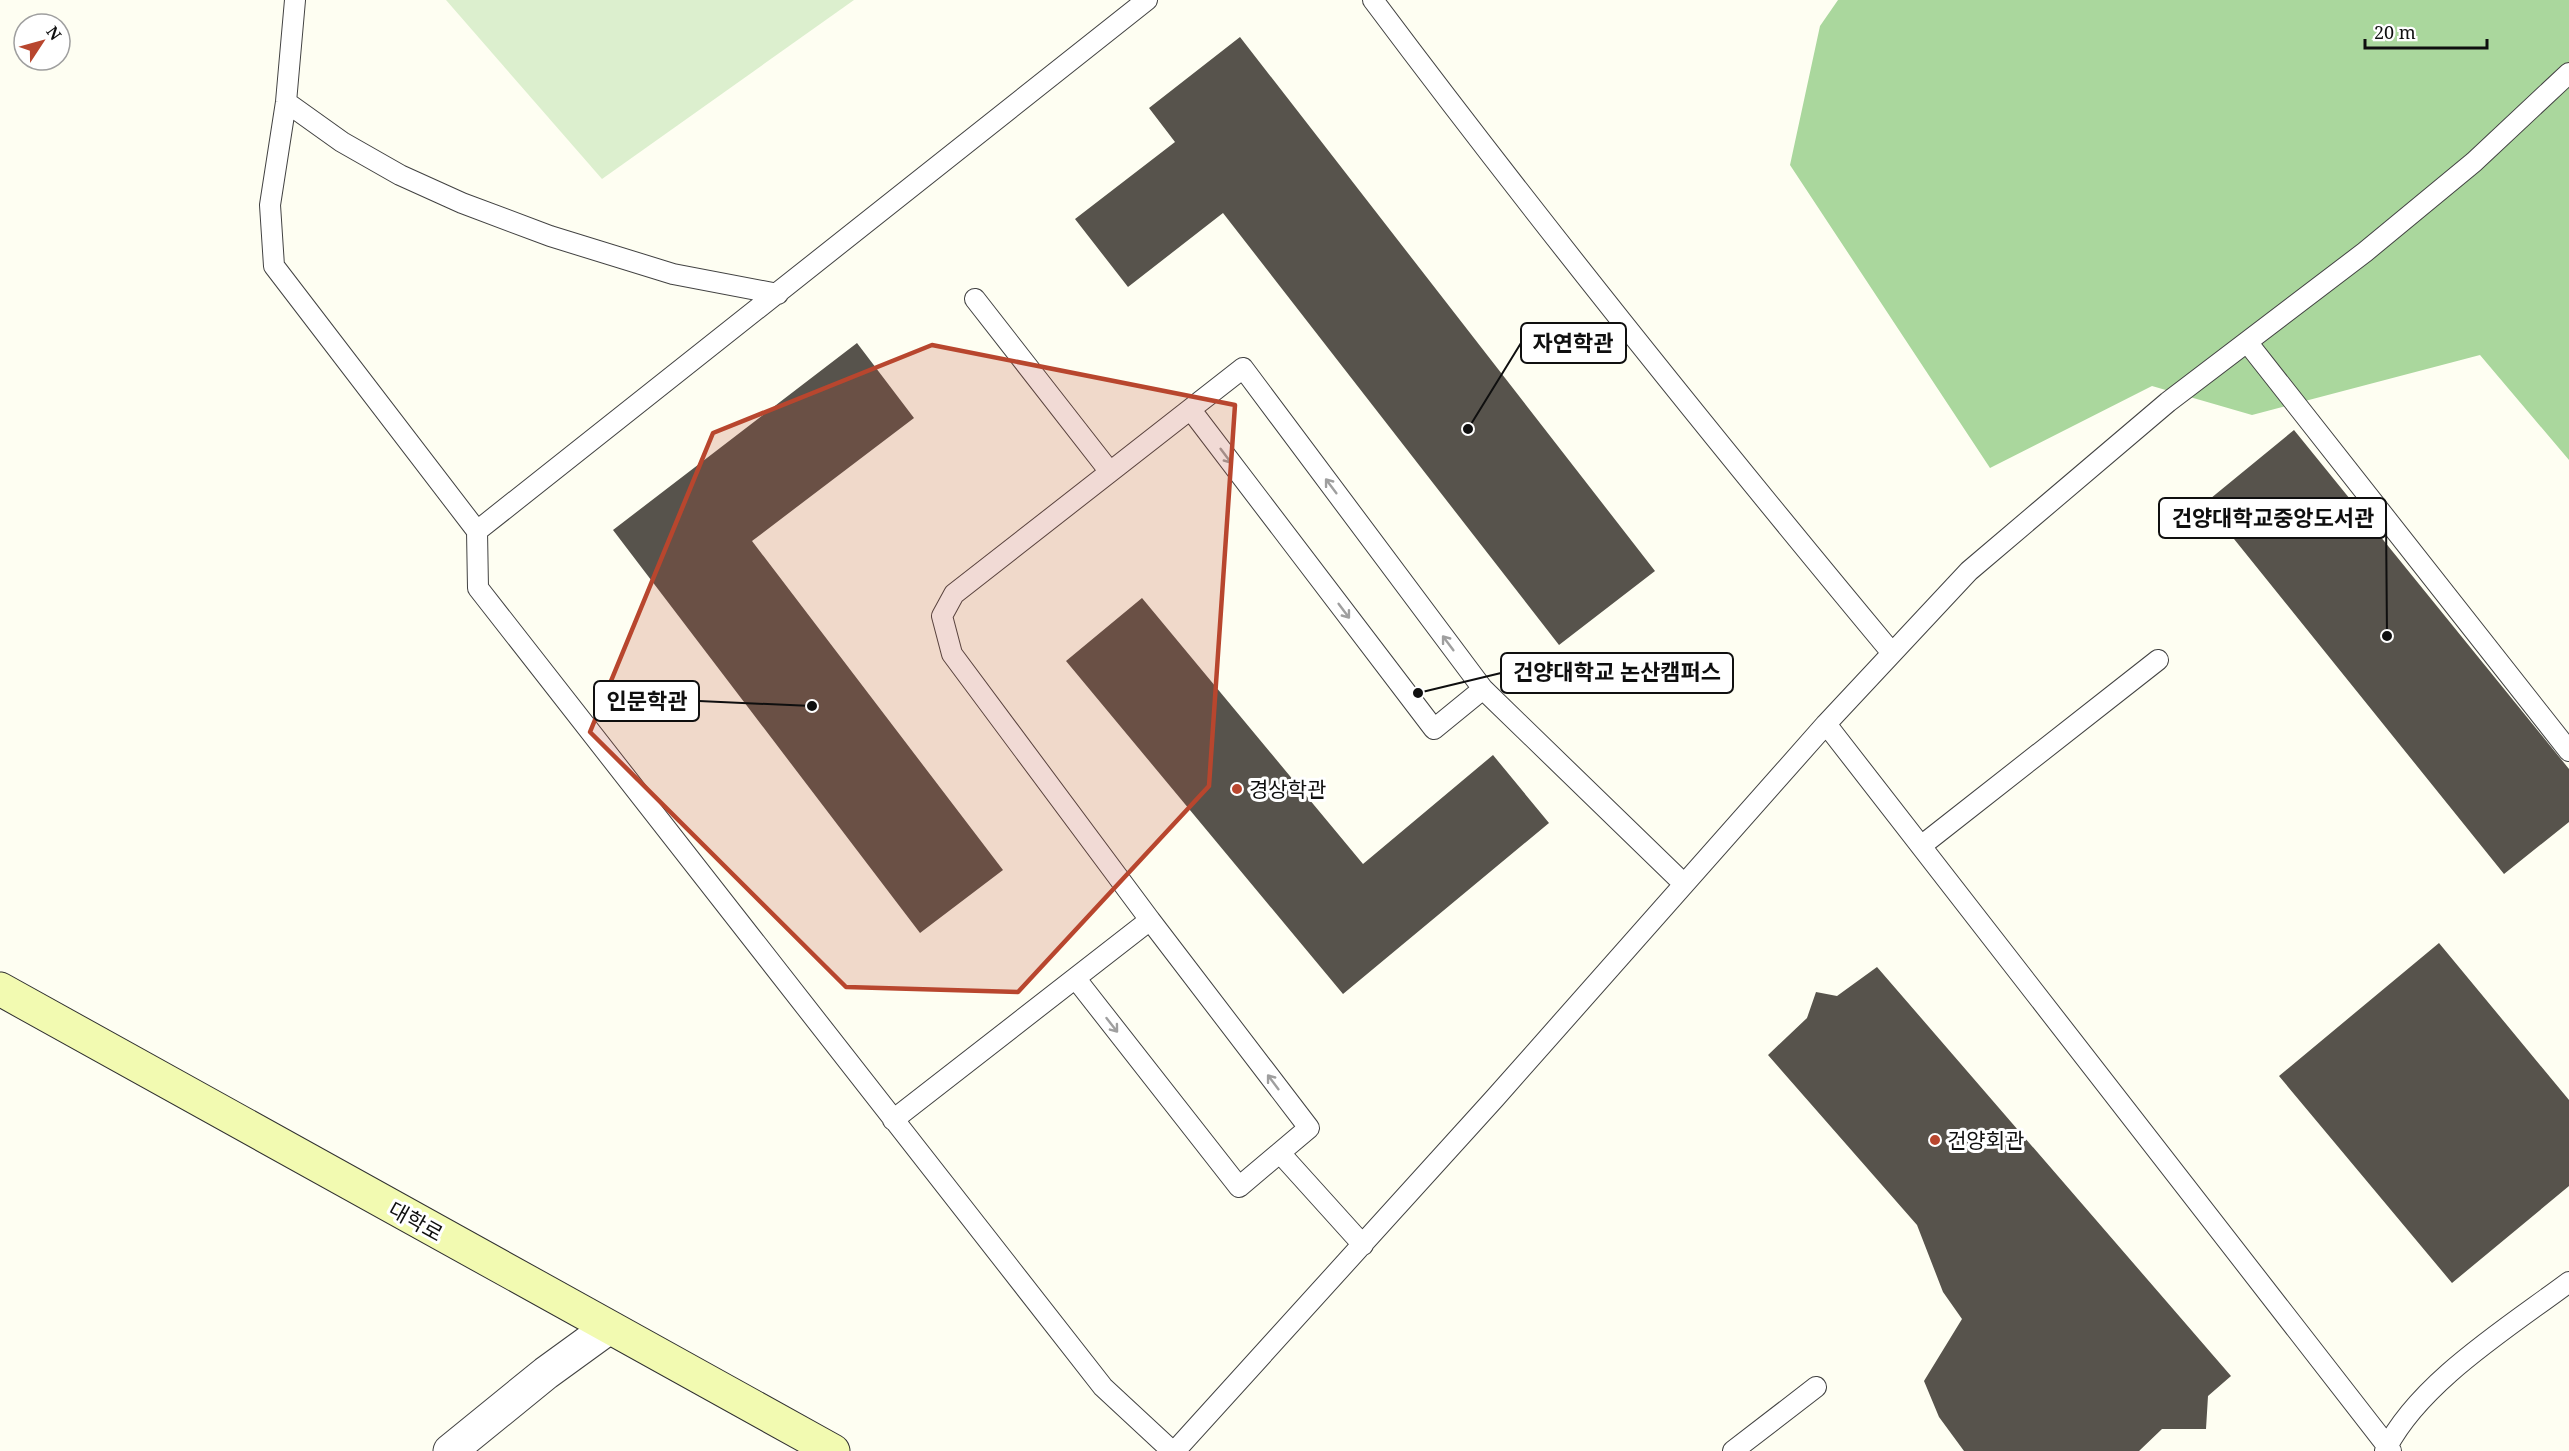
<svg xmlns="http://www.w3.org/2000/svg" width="2569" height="1451" viewBox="0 0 2569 1451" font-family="'Noto Serif','Noto Sans KR',serif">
	<rect width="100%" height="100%" fill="#fefef2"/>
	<!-- forest -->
	<path fill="#aad79d" d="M1838 0H2569V460L2480 355 2252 415 2152 386 1990 468 1790 165 1820 26Z"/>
	<!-- pitch -->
	<path fill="#dcefce" d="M446 0H854L602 179Z"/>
	<!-- building -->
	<path fill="#57534c" d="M1240 37 1655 571 1559 645 1223 213 1128 287 1075 219 1175 142 1149 108Z
		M857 343 914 418 752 541 1003 870 920 933 613 530Z
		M2294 430 2569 769V822L2504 874 2205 503Z
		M1142 598 1363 864 1493 755 1549 823 1343 994 1066 661Z
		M2439 943 2569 1100V1186L2452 1283 2279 1076Z
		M1877 967 2231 1376 2208 1396 2206 1429H2162L2139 1451H1964L1939 1417 1924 1381 1962 1319 1943 1292 1917 1225 1768 1055 1807 1018 1816 992 1837 996Z"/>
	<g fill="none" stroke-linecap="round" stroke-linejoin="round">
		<defs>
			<path id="lane" d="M295 0 286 102 270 205 274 266 477 531 1147 0
				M1373 0C1540 223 1714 439 1892 653
				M286 102 342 142 400 175 462 203 550 236 673 274 778 294
				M975 299 1110 472
				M2247 342 2569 751
				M1191 410 1434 729 1483 689
				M477 531 478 588 1103 1387 1172 1451
				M1826 724 2391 1451
				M1921 846 2158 660
				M1076 979 1239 1187 1309 1128 1150 920
				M893 1120 1150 920 952 654 942 616 954 594 1243 368 1483 689 1684 884
				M1280 1153 1363 1245
				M1175 1451 1495 1098 1826 724 1969 571 2168 402 2365 252 2474 162 2569 73
				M1733 1451 1816 1387
				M2385 1451C2418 1383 2509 1327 2569 1282"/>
			<path id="street" d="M450 1451 546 1373 608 1328"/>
			<path id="secondary" d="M0 989 833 1451"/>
		</defs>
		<!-- lane casing -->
		<use href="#lane" stroke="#424242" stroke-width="22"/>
		<!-- street casing -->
		<use href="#street" stroke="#424242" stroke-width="35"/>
		<!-- secondary casing -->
		<use href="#secondary" stroke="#313131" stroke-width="35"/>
		<!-- lane -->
		<use href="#lane" stroke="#fff" stroke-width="20"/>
		<!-- street -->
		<use href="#street" stroke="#fff" stroke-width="33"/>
		<!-- secondary -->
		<use href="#secondary" stroke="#f2fab1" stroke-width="33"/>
	</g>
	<!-- one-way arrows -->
	<defs><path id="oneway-shaft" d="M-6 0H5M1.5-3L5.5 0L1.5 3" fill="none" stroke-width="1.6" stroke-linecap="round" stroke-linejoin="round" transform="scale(1.5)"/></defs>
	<g stroke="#9f9f9f">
		<use href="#oneway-shaft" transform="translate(1226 456) rotate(53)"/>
		<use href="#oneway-shaft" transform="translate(1331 486) rotate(-127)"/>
		<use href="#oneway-shaft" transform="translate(1344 611) rotate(53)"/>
		<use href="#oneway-shaft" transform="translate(1448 643) rotate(-127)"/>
		<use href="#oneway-shaft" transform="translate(1112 1025) rotate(52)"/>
		<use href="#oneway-shaft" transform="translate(1273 1082) rotate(-127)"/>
	</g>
	<!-- marked area -->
	<path fill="#b8462e" fill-opacity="0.2" stroke="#b8462e" stroke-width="4.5" stroke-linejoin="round" d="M932 345 1235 405 1209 786 1018 992 846 987 590 732 713 433Z"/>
	<!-- markers -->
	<g fill="#b8462e" stroke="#fff" stroke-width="2">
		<circle cx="1237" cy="789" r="6"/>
		<circle cx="1935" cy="1140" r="6"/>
	</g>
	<g text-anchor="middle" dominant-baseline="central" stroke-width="6" stroke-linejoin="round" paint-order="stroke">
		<!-- poi labels -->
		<g font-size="21" fill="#0f0f0f" stroke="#fff" text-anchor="start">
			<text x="1249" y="789">경상학관</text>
			<text x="1947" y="1140">건양회관</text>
		</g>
		<!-- street labels -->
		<g font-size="21" fill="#0f0f0f" stroke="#fff">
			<text transform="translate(416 1221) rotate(29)">대학로</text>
		</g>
	</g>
	<!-- callouts -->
	<path fill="none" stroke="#0f0f0f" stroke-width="2" d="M1468 429L1521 343M2387 636L2386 518M1418 693L1501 673M812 706L699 701"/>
	<g fill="#0f0f0f" stroke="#fff" stroke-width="2">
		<circle cx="1468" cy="429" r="6"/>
		<circle cx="2387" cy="636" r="6"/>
		<circle cx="1418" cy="693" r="6"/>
		<circle cx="812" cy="706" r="6"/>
	</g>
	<g fill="#fff" stroke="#0f0f0f" stroke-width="2">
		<rect x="1521" y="323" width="105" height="40" rx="6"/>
		<rect x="2159" y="498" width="227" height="40" rx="6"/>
		<rect x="1501" y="653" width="232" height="40" rx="6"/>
		<rect x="594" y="681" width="105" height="40" rx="6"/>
	</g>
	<g font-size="22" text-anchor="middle" font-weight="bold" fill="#0f0f0f">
		<text x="1573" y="351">자연학관</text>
		<text x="2273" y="526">건양대학교중앙도서관</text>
		<text x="1617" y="680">건양대학교 논산캠퍼스</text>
		<text x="647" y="709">인문학관</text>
	</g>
	<!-- north arrow -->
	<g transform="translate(42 42) rotate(54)"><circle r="28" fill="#ffffff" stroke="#9f9f9f" stroke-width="1.5"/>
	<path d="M0-4.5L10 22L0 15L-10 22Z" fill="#b8462e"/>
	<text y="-9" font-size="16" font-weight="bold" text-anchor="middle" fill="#0f0f0f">N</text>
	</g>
	<!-- scale -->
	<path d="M2365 39v9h122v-9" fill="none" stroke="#0f0f0f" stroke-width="3"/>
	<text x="2374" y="39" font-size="18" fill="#0f0f0f" stroke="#ffffff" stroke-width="4.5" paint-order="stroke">20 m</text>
</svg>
